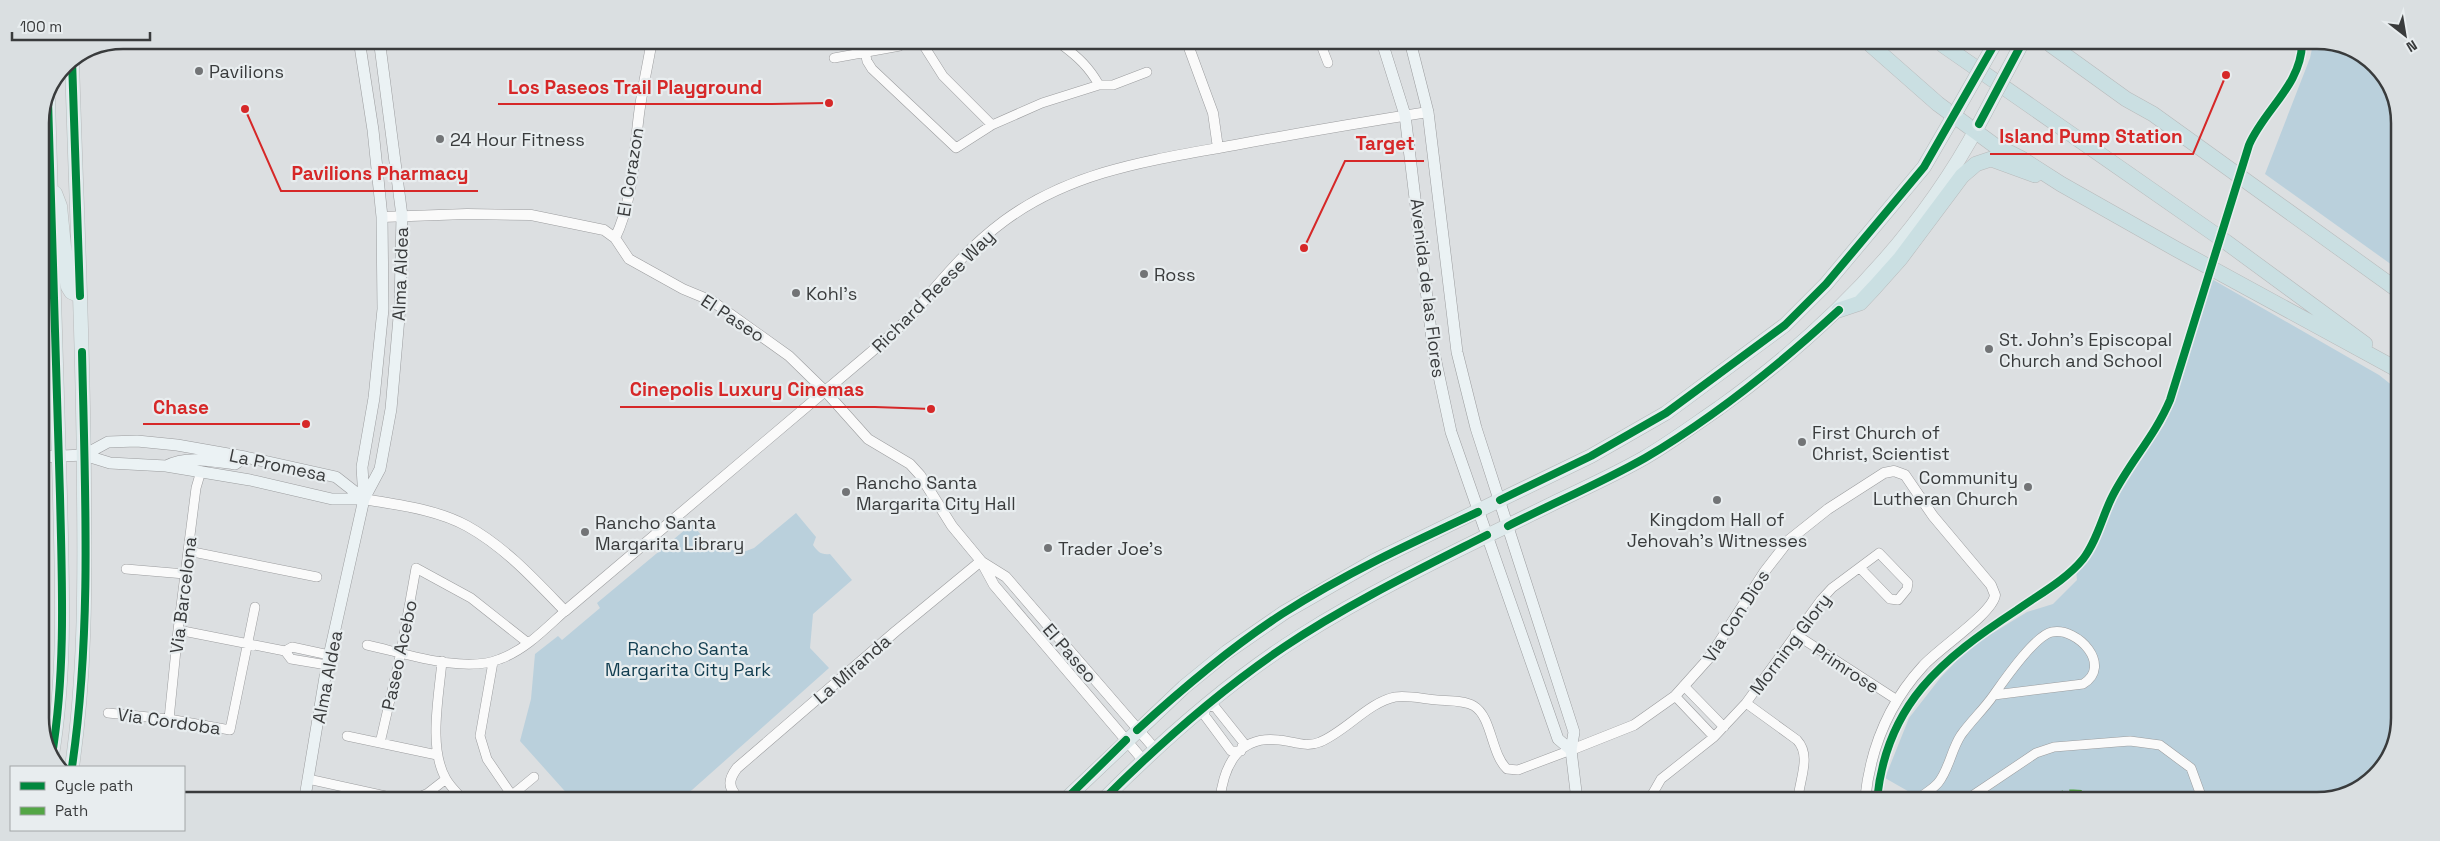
<svg xmlns="http://www.w3.org/2000/svg" width="2440" height="841" viewBox="0 0 2440 841" font-family="'Space Grotesk',sans-serif">
	<rect width="100%" height="100%" fill="#dcdfe1"/>
	<!-- green -->
	<path fill="#bad0dc" d="M2313 44H2343L2383 72 2400 117 2399 270 2265 174 2310 58Z
		M2210 278 2379 375 2398 390 2396 744 2367 784 2317 801 1916 800 1913 794 1885 778 1909 718 1941 677 1970 647 2027 612 2053 604 2077 580 2076 570 2084 563 2098 539 2125 481 2164 425 2175 401Z
		M796 513 816 537 813 545C818 552 821 555 830 554L852 580 813 614 810 648 829 668 692 790 678 798H571L520 741 531 699 535 654 558 636 562 640 600 608 597 603 692 524 706 541 705 548 746 551 754 548Z"/>
	<g fill="none" stroke-linecap="round" stroke-linejoin="round">
		<defs>
			<path id="minor" d="M1062 45C1078 57 1089 67 1099 85
				M1321 45 1328 63
				M864 46 867 61 872 69 956 148 992 125 1042 103 1099 85H1113L1147 72
				M924 46 943 76 992 125
				M834 58 900 46
				M40 275H52
				M188 551 317 577
				M126 569 185 574
				M178 630 285 651 291 659 327 665
				M1795 634 1897 700
				M367 645C404 653 464 674 500 659 525 650 545 629 565 611
				M285 651 292 647 329 655
				M442 661C439 696 428 748 446 779 450 786 456 792 461 797
				M493 662 480 736 487 759 513 797
				M1684 686 1724 727
				M1675 696 1714 737
				M1746 703 1797 740C1812 756 1799 780 1798 800
				M1205 706 1215 707 1243 742 1241 751H1231L1205 716Z
				M108 713 169 719 230 730 255 607
				M169 719 178 630 196 488 201 471
				M347 736 437 755
				M380 743 401 652 416 568 471 598 528 643
				M308 779 390 797
				M511 796 534 777
				M419 797 428 793 446 779
				M1220 799C1224 765 1239 735 1279 740 1293 741 1306 748 1320 742 1345 732 1369 702 1395 697 1408 695 1424 699 1437 700 1448 701 1464 700 1474 706 1492 717 1491 754 1507 769L1518 770 1571 750
				M1649 800 1661 779 1714 737 1746 703 1821 600 1832 588 1879 553 1908 583 1907 589 1898 600 1890 599 1860 568
				M1917 800C1923 794 1932 790 1938 783 1949 770 1951 750 1961 735 1971 721 1983 710 1993 696 2003 682 2035 635 2052 632 2078 627 2113 666 2083 684L1994 695
				M1966 800 2036 753 2054 747 2130 741 2160 745 2191 768 2203 801"/>
			<path id="tertiary" d="M1188 45 1213 113 1218 148
				M382 217 467 214 531 215 604 230 615 238 629 259 683 289 712 301 789 356 826 392 868 439 910 464 920 475 952 526 981 561 994 585 1143 760
				M615 238C633 202 634 154 639 114 642 91 647 68 651 46
				M364 499C398 505 436 509 467 526 505 547 535 580 565 611L870 353C886 339 903 325 917 309 945 276 969 247 1004 221 1073 170 1153 160 1235 145 1299 133 1364 122 1428 112
				M982 562 1006 577 1155 749
				M1571 750 1634 725 1675 696 1709 658 1765 571 1789 540 1828 509 1884 473 1894 471 1905 475 1933 516 1991 585 1995 595C1993 613 1938 649 1923 666 1889 703 1870 750 1865 800
				M738 798C728 787 728 780 737 768L896 631 981 561"/>
			<path id="secondary" d="M1383 45 1405 115 1433 348 1451 432 1558 739 1571 750
				M1411 45 1428 112 1457 352 1476 428 1574 732 1571 750 1577 800
				M84 455 108 442 137 441 177 445 245 457 336 477 364 499
				M40 457 84 455 110 463 166 466 250 480 332 499H364
				M166 466C187 455 212 461 235 464L245 457
				M364 499 380 469 391 409 400 306 402 216 380 46
				M305 797 327 665 364 499 362 467 374 398 383 309 382 217 373 130 360 46"/>
			<path id="primary" d="M72 60C76 205 84 350 84 495 85 587 85 677 72 767
				M48 100C51 232 57 364 60 496 62 582 66 669 52 755
				M55 193 60 206 68 287 71 292 80 296
				M1066 799 1184 687 1227 652 1285 612 1374 561 1591 456 1666 413 1785 325 1826 284 1924 167 1957 110
				M1104 799C1164 739 1228 682 1299 637 1381 585 1471 544 1558 501 1587 487 1616 474 1644 458 1670 443 1694 425 1719 408 1825 332 1917 240 1979 124"/>
			<path id="motorway" d="M1871 45 1938 104 1994 145 2022 159 2061 184 2176 249 2398 370
				M1943 45 2226 242 2365 344
				M2051 45 2126 99 2153 114 2399 291
				M1839 310 1860 303 1875 287 1900 259 1962 176 1976 164 1991 159 2035 175"/>
		</defs>
		<!-- minor casing -->
		<use href="#minor" stroke="#9b9c9e" stroke-width="10"/>
		<!-- tertiary casing -->
		<use href="#tertiary" stroke="#9b9c9e" stroke-width="11"/>
		<!-- secondary casing -->
		<use href="#secondary" stroke="#9b9c9e" stroke-width="12"/>
		<!-- primary casing -->
		<use href="#primary" stroke="#b8babb" stroke-width="15"/>
		<!-- motorway casing -->
		<use href="#motorway" stroke="#b8babb" stroke-width="16"/>
		<!-- minor -->
		<use href="#minor" stroke="#fafafa" stroke-width="9"/>
		<!-- tertiary -->
		<use href="#tertiary" stroke="#fafafa" stroke-width="10"/>
		<!-- secondary -->
		<use href="#secondary" stroke="#ebf2f4" stroke-width="11"/>
		<!-- primary -->
		<use href="#primary" stroke="#deeaec" stroke-width="14"/>
		<!-- motorway -->
		<use href="#motorway" stroke="#cadfe2" stroke-width="15"/>
		<defs>
			<path id="primary-bridge" d="M1957 110 1994 45
				M1979 124 2021 45"/>
		</defs>
		<!-- primary-bridge casing -->
		<use href="#primary-bridge" stroke="#b8babb" stroke-width="15" stroke-linecap="butt"/>
		<!-- primary-bridge -->
		<use href="#primary-bridge" stroke="#deeaec" stroke-width="14"/>
		<!-- quiet -->
		<path stroke="#53a645" stroke-width="6" stroke-dasharray="12 6" stroke-linecap="butt" d="M2056 800V796C2070 789 2092 793 2106 801"/>
		<defs>
			<path id="cycleway" d="M72 60 80 296
				M48 100C51 232 57 364 60 496 62 582 66 669 52 755
				M1979 124 2021 45
				M1500 500 1591 456 1666 413 1785 325 1826 284 1924 167 1994 45
				M1508 526C1553 503 1601 483 1645 458 1715 417 1779 365 1839 310
				M1137 730C1183 688 1230 648 1282 614 1344 574 1411 543 1478 512
				M72 767C92 630 85 490 82 352
				M1066 799 1126 740
				M1104 799C1160 743 1219 691 1284 647 1348 604 1418 570 1487 535
				M1877 800C1886 704 1942 659 2017 610 2038 595 2066 580 2083 559 2097 541 2102 517 2112 497 2129 463 2155 436 2170 400L2249 145C2264 110 2301 85 2302 44"/>
		</defs>
		<!-- cycleway casing -->
		<use href="#cycleway" stroke="#e8edef" stroke-width="11"/>
		<!-- cycleway -->
		<use href="#cycleway" stroke="#00873e" stroke-width="8"/>
	</g>
	<!-- markers -->
	<g fill="#727476" stroke="#e8edef" stroke-width="2">
		<circle cx="199" cy="71" r="5"/>
		<circle cx="440" cy="139" r="5"/>
		<circle cx="1144" cy="274" r="5"/>
		<circle cx="796" cy="293" r="5"/>
		<circle cx="1989" cy="349" r="5"/>
		<circle cx="1802" cy="442" r="5"/>
		<circle cx="2028" cy="487" r="5"/>
		<circle cx="846" cy="492" r="5"/>
		<circle cx="1717" cy="500" r="5"/>
		<circle cx="585" cy="532" r="5"/>
		<circle cx="1048" cy="548" r="5"/>
	</g>
	<g text-anchor="middle" dominant-baseline="central" stroke-width="4.5" stroke-linejoin="round" paint-order="stroke">
		<!-- poi labels -->
		<g font-size="18" fill="#393b3c" stroke="#e8edef" text-anchor="start">
			<text x="209" y="71">Pavilions</text>
			<text x="450" y="139">24 Hour Fitness</text>
			<text x="1154" y="274">Ross</text>
			<text x="806" y="293">Kohl's</text>
			<text x="1999" y="339">St. John's Episcopal<tspan x="1999" dy="21">Church and School</tspan></text>
			<text x="1812" y="432">First Church of<tspan x="1812" dy="21">Christ, Scientist</tspan></text>
			<text x="2018" y="477" text-anchor="end">Community<tspan x="2018" dy="21">Lutheran Church</tspan></text>
			<text x="856" y="482">Rancho Santa<tspan x="856" dy="21">Margarita City Hall</tspan></text>
			<text x="1717" y="519" text-anchor="middle">Kingdom Hall of<tspan x="1717" dy="21">Jehovah's Witnesses</tspan></text>
			<text x="595" y="522">Rancho Santa<tspan x="595" dy="21">Margarita Library</tspan></text>
			<text x="1058" y="548">Trader Joe's</text>
		</g>
		<!-- street labels -->
		<g font-size="18" fill="#393b3c" stroke="#e8edef">
			<text transform="translate(630 172) rotate(-81)">El Corazon</text>
			<text transform="translate(400 274) rotate(-88)">Alma Aldea</text>
			<text transform="translate(1428 288) rotate(83)">Avenida de las Flores</text>
			<text transform="translate(933 291) rotate(-45)">Richard Reese Way</text>
			<text transform="translate(733 318) rotate(33)">El Paseo</text>
			<text transform="translate(278 465) rotate(12)">La Promesa</text>
			<text transform="translate(183 595) rotate(-83)">Via Barcelona</text>
			<text transform="translate(1736 616) rotate(-57)">Via Con Dios</text>
			<text transform="translate(1790 644) rotate(-53)">Morning Glory</text>
			<text transform="translate(1070 653) rotate(49)">El Paseo</text>
			<text transform="translate(399 655) rotate(-78)">Paseo Acebo</text>
			<text transform="translate(1846 668) rotate(33)">Primrose</text>
			<text transform="translate(852 669) rotate(-41)">La Miranda</text>
			<text transform="translate(327 677) rotate(-79)">Alma Aldea</text>
			<text transform="translate(169 721) rotate(8)">Via Cordoba</text>
		</g>
		<!-- park labels -->
		<g font-size="18" fill="#113d50" stroke="#e8edef">
			<text x="688" y="648">Rancho Santa<tspan x="688" dy="21">Margarita City Park</tspan></text>
		</g>
	</g>
	<!-- crop -->
	<path d="M0 0H2440V841H0ZM123 49H2317A74 74 0 0 1 2391 123V718A74 74 0 0 1 2317 792H123A74 74 0 0 1 49 718V123A74 74 0 0 1 123 49Z" fill="#dadfe1" fill-rule="evenodd"/>
	<path fill="none" stroke="#393b3c" stroke-width="2.5" d="M123 49H2317A74 74 0 0 1 2391 123V718A74 74 0 0 1 2317 792H123A74 74 0 0 1 49 718V123A74 74 0 0 1 123 49Z"/>
	<!-- callouts -->
	<path fill="none" stroke="#d62828" stroke-width="2" d="M829 103L772 104H498M2226 75L2193 154H1990M1304 248L1345 161H1424M245 109L281 191H478M931 409L875 407H620M306 424L219 424H143"/>
	<g fill="#d62828" stroke="#e8edef" stroke-width="2">
		<circle cx="829" cy="103" r="5"/>
		<circle cx="2226" cy="75" r="5"/>
		<circle cx="1304" cy="248" r="5"/>
		<circle cx="245" cy="109" r="5"/>
		<circle cx="931" cy="409" r="5"/>
		<circle cx="306" cy="424" r="5"/>
	</g>
	<g font-size="19" text-anchor="middle" font-weight="bold" fill="#d62828" stroke="#e8edef" stroke-width="4.5" stroke-linejoin="round" paint-order="stroke">
		<text x="635" y="94">Los Paseos Trail Playground</text>
		<text x="2091" y="143">Island Pump Station</text>
		<text x="1385" y="150">Target</text>
		<text x="380" y="180">Pavilions Pharmacy</text>
		<text x="747" y="396">Cinepolis Luxury Cinemas</text>
		<text x="181" y="414">Chase</text>
	</g>
	<!-- legend -->
	<rect x="10" y="766" width="175" height="65" fill="#e8edef" stroke="#a2a6a7"/>
	<rect x="20" y="782" width="25" height="8" fill="#00873e" stroke="#a2a6a7"/>
	<text x="55" y="791" font-size="15" fill="#393b3c">Cycle path</text>
	<rect x="20" y="807" width="25" height="8" fill="#53a645" stroke="#a2a6a7"/>
	<text x="55" y="816" font-size="15" fill="#393b3c">Path</text>
	<!-- north arrow -->
	<g transform="translate(2405 35) rotate(149)" stroke="#e8edef" stroke-width="4" paint-order="stroke">
	<path d="M0-4L9 19L0 12L-9 19Z" fill="#393b3c"/>
	<text y="-8" font-size="14" font-weight="bold" text-anchor="middle" fill="#393b3c">N</text>
	</g>
	<!-- scale -->
	<path d="M12 32v8h138v-8" fill="none" stroke="#393b3c" stroke-width="2.5"/>
	<text x="20" y="32" font-size="15" fill="#393b3c" stroke="#e8edef" stroke-width="4" paint-order="stroke">100 m</text>
</svg>
